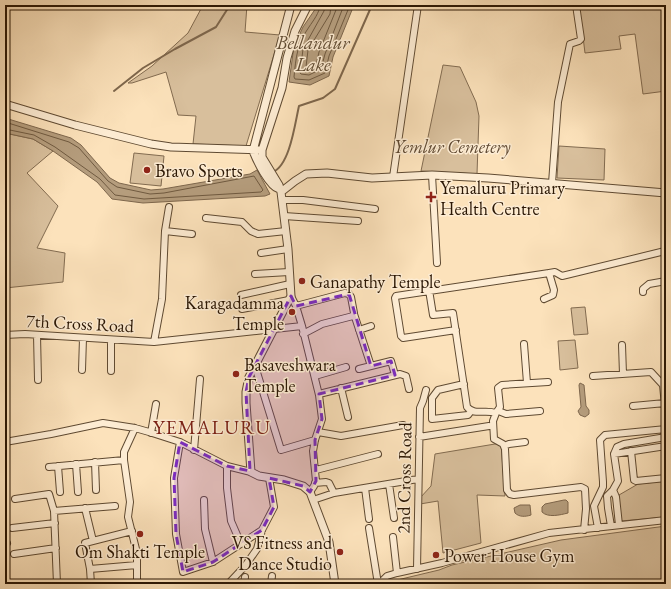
<svg xmlns="http://www.w3.org/2000/svg" width="671" height="589" viewBox="0 0 671 589" font-family="'EB Garamond',serif">
	<rect width="100%" height="100%" fill="#fce2bb"/>
	<filter id="stains"><feTurbulence type="fractalNoise" baseFrequency=".005" numOctaves="4"/><feColorMatrix values="0 0 0 0 .2 0 0 0 0 .09 0 0 0 0 .02 0 0 0 .5 -.17"/></filter>
	<radialGradient id="worn" r=".72"><stop offset=".6" stop-color="#630" stop-opacity="0"/><stop offset="1" stop-color="#630" stop-opacity=".3"/></radialGradient>
	<!-- green -->
	<path fill="#d8bf9c" stroke="#826b50" d="M212 5H247L245 32 280 35 246 146 193 144 196 116 178 115 166 72 132 83H128L152 66 188 33 202 7Z
		M579 5H666V91L643 94 635 34 619 36 621 49 585 53Z
		M443 65 460 67 476 102 479 116 477 174 421 171Z
		M5 133 33 139 53 151 27 173 58 206 37 248 65 253 63 282 5 288Z
		M559 146 605 149 604 180 557 178Z
		M134 153 164 156 161 186 130 183Z
		M585 307 588 334 574 335 571 308Z
		M575 340 578 368 560 370 558 341Z
		M501 443 505 496 477 495 481 543 443 553 438 501 420 504V498L431 486 435 454Z
		M666 481V517L621 521 619 503V495L638 484Z
		M666 526V584H388L393 581 439 570 452 565 561 540Z"/>
	<!-- water -->
	<path fill="#b59d7d" stroke="#7e674d" d="M316 5H354L333 57 329 76 310 85 289 82 294 46 303 27 316 8Z
		M5 118 71 138 81 145 110 178 119 183 151 190 163 189 250 174 257 170 270 194 265 196 143 203 112 199 97 182 53 151 33 139 5 133Z
		M580 383 584 385 586 406 589 410V414L585 417 580 415 578 411 581 407 579 385Z
		M564 500H566L568 502V513C560 515 548 518 542 512V507L545 504Z
		M520 505H530L531 515C525 517 519 517 515 513L514 508Z"/>
	<g fill="none" stroke-linecap="round" stroke-linejoin="round">
		<!-- shore -->
		<path stroke="#705a40" stroke-width="1" d="M320 5C320 12 313 21 309 27 297 44 296 57 294 77L295 79 309 80 325 73 329 56 350 5
			M325 5 324 11 303 49 300 73 301 74 309 75 321 69 325 54 344 5
			M331 5 330 14 308 50 306 67 308 68 316 65 319 52 338 5
			M5 122 69 142 79 148 108 181 117 187 150 194 164 193 254 176 263 190 261 192 144 199 115 195 100 179 55 147 34 135 5 129"/>
		<!-- stream -->
		<path stroke="#7e674d" stroke-width="2" d="M114 91 143 68 175 49 216 27 230 5
			M273 172C290 165 295 123 299 106L323 98 335 89 372 5"/>
		<defs>
			<path id="minor" d="M432 175 437 263
				M393 177 418 5
				M552 183 558 102 570 44 579 41 581 39 576 5
				M282 200H303L375 209
				M284 216 358 221
				M206 218 242 222 251 231 258 234 286 231
				M165 231 192 234
				M261 253 288 249
				M255 274 289 272
				M429 290 433 315 453 313 467 407C475 416 484 409 496 413L493 421 494 439 503 444 505 449 507 490 510 494 514 495 581 487 585 489 586 509 584 530
				M643 292V289L649 284 666 281
				M241 295 290 284
				M291 296 296 306 302 326 319 395 322 419 315 440 313 451 316 481 314 486 310 492
				M544 299 553 295 554 290 549 273
				M296 306 345 293 349 294 351 297 354 313 353 316 322 324 303 334
				M242 309 289 300
				M354 314 371 366
				M359 330 371 326
				M456 330 403 338 401 336 395 298 396 296 549 273 555 272 562 276 665 251 666 253
				M5 335 25 334 154 342 302 326
				M37 335 38 380
				M111 340V371
				M154 342 162 299 165 231 169 207
				M524 344 527 383
				M622 345 623 374
				M255 366 281 450 315 440
				M359 369 391 361 395 375
				M82 370 83 338
				M315 376 346 367
				M593 376 651 372 663 385
				M464 384 438 390 432 398V419L468 415 471 411
				M666 385H663L666 416
				M341 388 348 417
				M319 394 400 374 406 376 409 389
				M633 406 665 403
				M498 410 501 412 506 414 540 411
				M496 413 500 407 498 388 502 385 548 382
				M135 428 124 452V460L130 502 128 517 137 553V584
				M318 432 341 436 403 425
				M151 433 156 404
				M419 437 489 426
				M5 442 51 434 103 423 135 428 149 432 180 442 227 466 251 472
				M180 442 174 478 176 534 183 572 213 562 262 530
				M504 446 509 444 525 442
				M194 450 200 379
				M631 451 634 480 636 481 666 478
				M614 454 666 446
				M95 462 96 490
				M76 464 78 492
				M58 466 60 492
				M227 466V488L231 521 241 544
				M49 467 124 460
				M316 470 378 454
				M315 483 326 482 329 483 334 493
				M389 484 394 518
				M365 488 369 519
				M613 490 618 481 614 454 617 447 624 444 666 437
				M15 499 49 494 54 511 115 506
				M204 500 205 529 213 562
				M313 500 334 493 418 479
				M85 508 93 541
				M54 511 57 584
				M611 526 608 508 607 496 613 490 616 497 619 525
				M12 528 55 523
				M369 528 378 584
				M598 528 594 506 603 487V482L600 440 605 435 666 429
				M132 531 85 543 90 569 137 565
				M393 537 397 573
				M5 544 7 543
				M14 554 56 548
				M90 569 91 584
				M417 569 420 408 423 401 426 390
				M228 584 245 566 257 549 262 530 274 507 269 478
				M244 584 245 577
				M271 584 272 576
				M379 584 387 576 397 573 442 563 549 533 666 520"/>
			<path id="tertiary" d="M308 5 295 31 287 58 282 88 262 150V157L279 185 281 192 288 249 291 296 249 377 246 392V403L251 472 259 476 284 480 303 486 310 492 329 542 335 584
				M5 104 75 125 151 144 171 147 262 150
				M279 189C269 186 257 161 253 151L291 5
				M281 192 295 181 306 174 327 173 372 178 432 175 488 178 666 193"/>
		</defs>
		<!-- minor casing -->
		<use href="#minor" stroke="#5f4a32" stroke-width="8"/>
		<!-- tertiary casing -->
		<use href="#tertiary" stroke="#5f4a32" stroke-width="9"/>
		<!-- minor -->
		<use href="#minor" stroke="#fdecd3" stroke-width="6"/>
		<!-- tertiary -->
		<use href="#tertiary" stroke="#fdecd3" stroke-width="7"/>
	</g>
	<!-- marked area -->
	<path fill="#7b2cbf" fill-opacity="0.2" stroke="#7b2cbf" stroke-width="3" stroke-dasharray="8 5" stroke-linejoin="round" d="M349 294 371 366 391 361 395 375 319 394 322 419 315 440 316 481 310 492 303 486 269 478 274 507 262 530 213 562 183 572 176 534 174 478 180 442 227 466 250 471 246 392 249 377 291 296 296 306Z"/>
	<!-- markers -->
	<g fill="#8f2418" stroke="#fdecd3" stroke-width="1.5">
		<circle cx="147" cy="170" r="4"/>
		<path d="M429 191h4v4h4v4h-4v4h-4v-4h-4v-4h4z"/>
		<circle cx="302" cy="281" r="4"/>
		<circle cx="292" cy="312" r="4"/>
		<circle cx="236" cy="374" r="4"/>
		<circle cx="140" cy="534" r="4"/>
		<circle cx="340" cy="552" r="4"/>
		<circle cx="436" cy="555" r="4"/>
	</g>
	<g text-anchor="middle" dominant-baseline="central" stroke-width="3" stroke-linejoin="round" paint-order="stroke">
		<!-- park labels -->
		<g font-size="18" font-style="italic" fill="#5f4932" stroke="#fdecd3">
			<text x="452" y="146">Yemlur Cemetery</text>
		</g>
		<!-- poi labels -->
		<g font-size="18" fill="#2b1704" stroke="#fdecd3" text-anchor="start">
			<text x="155" y="170">Bravo Sports</text>
			<text x="440" y="187">Yemaluru Primary<tspan x="440" dy="21">Health Centre</tspan></text>
			<text x="310" y="281">Ganapathy Temple</text>
			<text x="284" y="302" text-anchor="end">Karagadamma<tspan x="284" dy="21">Temple</tspan></text>
			<text x="244" y="364">Basaveshwara<tspan x="244" dy="21">Temple</tspan></text>
			<text x="332" y="542" text-anchor="end">VS Fitness and<tspan x="332" dy="21">Dance Studio</tspan></text>
			<text x="140" y="551" text-anchor="middle">Om Shakti Temple</text>
			<text x="444" y="555">Power House Gym</text>
		</g>
		<!-- street labels -->
		<g font-size="18" fill="#2b1704" stroke="#fdecd3">
			<text transform="translate(80 323) rotate(3)">7th Cross Road</text>
			<text transform="translate(404 478) rotate(-89)">2nd Cross Road</text>
		</g>
		<!-- water labels -->
		<g font-size="19" font-style="italic" fill="#624d34" stroke="#fdecd3">
			<text x="313" y="42">Bellandur<tspan x="313" dy="22">Lake</tspan></text>
		</g>
		<!-- quarter labels -->
		<g font-size="20" letter-spacing="1" fill="#7a1f14" stroke="#fdecd3">
			<text x="212" y="427">YEMALURU</text>
		</g>
	</g>
	<!-- margin -->
	<rect width="671" height="589" fill="none" stroke="#fce2bb" stroke-width="20"/>
	<rect x="6" y="6" width="659" height="577" fill="none" stroke="#2b1704" stroke-width="2"/>
	<rect x="10" y="10" width="651" height="569" fill="none" stroke="#2b1704"/>
	<rect width="100%" height="100%" filter="url(#stains)"/>
	<rect width="100%" height="100%" fill="url(#worn)"/>
</svg>
